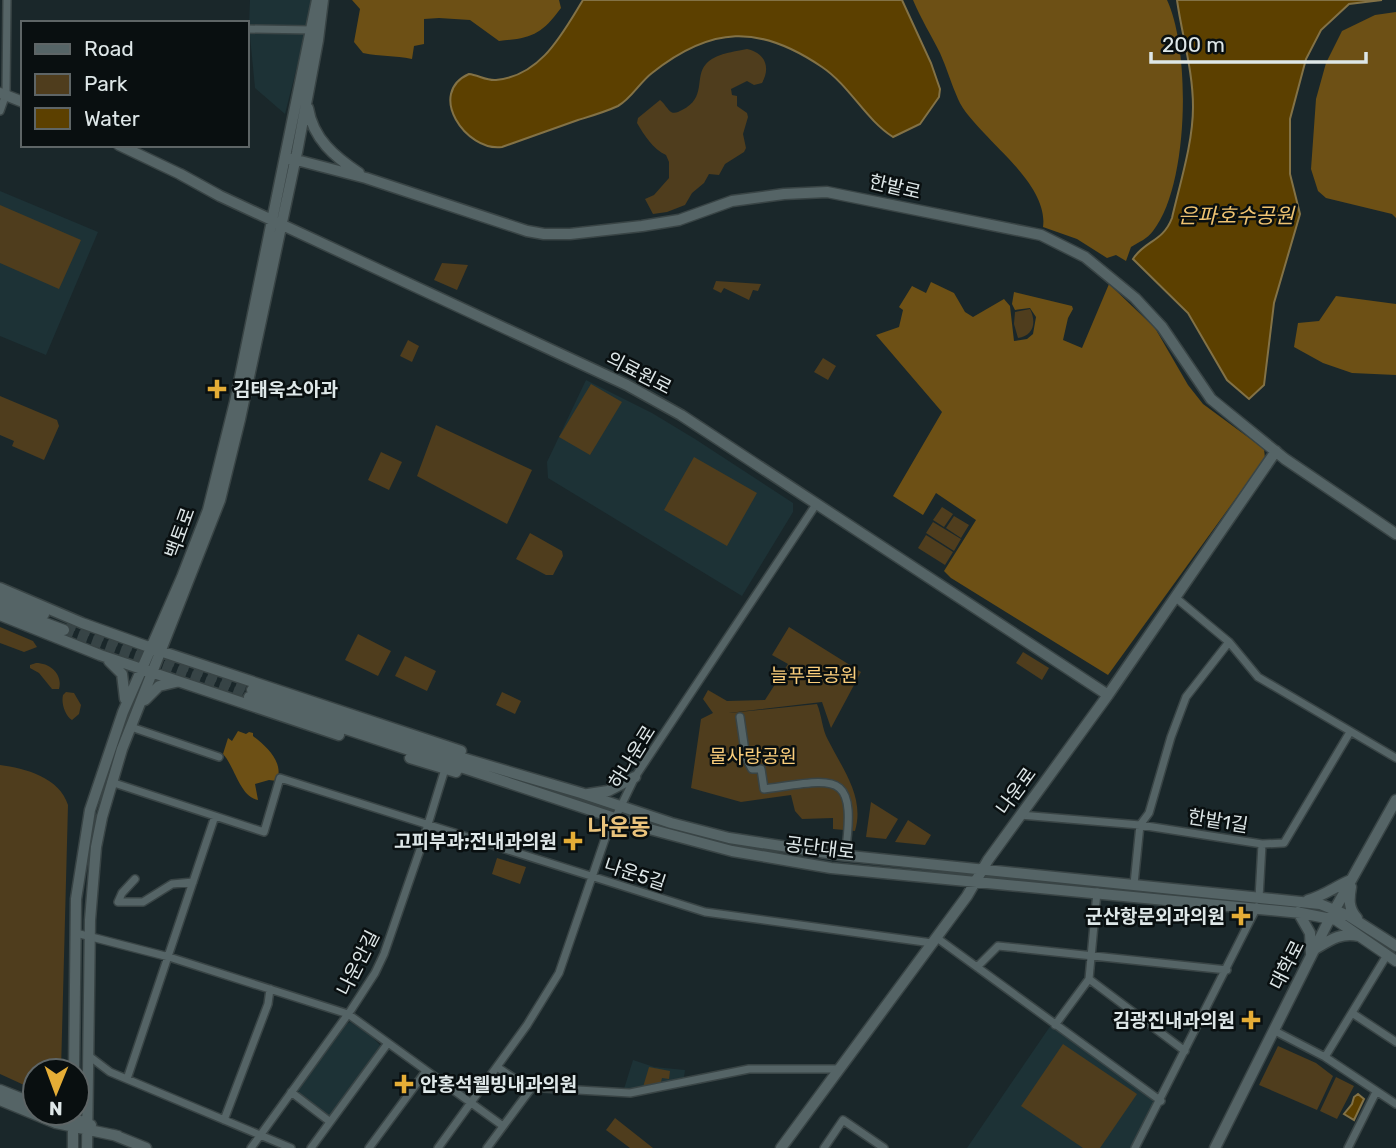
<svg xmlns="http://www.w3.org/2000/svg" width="1396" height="1148" viewBox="0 0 1396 1148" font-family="Rubik,'Noto Sans KR',sans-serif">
	<rect width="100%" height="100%" fill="#1a272a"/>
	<!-- built -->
	<path fill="#1d3236" d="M250 0H312L313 3 285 114 255 88 249 26Z
		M0 191 98 232 46 355 0 336Z
		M586 380 652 413 695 439 793 503V512L742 596 548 478 547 462Z
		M350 1022 370 1035 382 1047 329 1117 297 1091 345 1025Z
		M1051 1025 1157 1100 1131 1148H967Z
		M633 1060 654 1067 685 1070 684 1077 637 1089H624Z"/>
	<!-- green -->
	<path fill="#4f3d1d" d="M747 49C765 53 771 67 762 83L754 85 747 81 731 89 732 95 737 96V106L747 113 748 117 743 134 746 148 744 152 725 164 719 175 709 174 704 183 692 193 685 205 667 212 653 214 645 199 654 195 669 178V162L666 155C653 149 644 135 637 123L638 118 660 100C664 103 668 110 671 112 675 114 678 112 682 110 707 98 694 77 706 64 716 53 734 52 747 49Z
		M0 205 81 240 59 289 0 263Z
		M442 263 468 265 457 290 434 280Z
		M716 281 761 284 758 291 753 290 749 300 724 288 721 293 713 289Z
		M1030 309C1037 323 1033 336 1018 338L1014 324 1015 312Z
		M408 340 419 346 412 362 400 356Z
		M823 358 836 366 828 380 814 372Z
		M591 384 622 402 590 455 559 437Z
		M0 396 57 420 59 426 44 460 12 446 14 441 0 435Z
		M436 425 532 470 507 524 417 476Z
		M381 452 402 462 389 490 368 480Z
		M694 457 757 493 727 546 664 510Z
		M942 507 953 514 944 527 933 520Z
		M954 516 969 525 961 538 946 528Z
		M933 522 961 539 954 551 926 533Z
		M530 533 562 551 563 556 553 575H546L516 559Z
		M926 535 953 552 945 565 918 548Z
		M0 627 33 641 37 647 24 652 0 643Z
		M789 627 861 672 831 728 822 702 729 713 817 704C822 716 822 729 828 740 843 770 865 797 855 831L833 829V818L802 819 795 811 791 795 741 802 691 788 701 719 713 713 703 699 708 690 727 701 765 700 788 664 772 655Z
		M358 634 391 651 378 676 345 660Z
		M1023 652 1049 668 1042 680 1016 663Z
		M405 656 436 671 427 691 395 676Z
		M36 663C51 663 63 675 59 689H52L39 673 30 668V665Z
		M66 692 74 693 81 705 79 714 72 720C65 716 61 703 63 695Z
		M502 692 521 701 515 714 496 705Z
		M0 765C25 768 60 778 68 805L61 1071H35V1090L0 1074Z
		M871 802 898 819 886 839 866 837Z
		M908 820 931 835 925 845 895 842Z
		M497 858 526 867 520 884 492 874Z
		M1063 1044 1137 1094 1100 1148H1083L1021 1106Z
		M1278 1046 1316 1063 1333 1076 1317 1110 1259 1085Z
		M649 1067 670 1071 669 1079 662 1078 661 1082 643 1087Z
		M1336 1077 1354 1086 1337 1119 1320 1111Z
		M615 1118 653 1148H630L606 1130Z"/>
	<!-- forest -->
	<path fill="#6d5015" d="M352 0H559L561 8C541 35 532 38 499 41L470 20 439 18 424 19V44L414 46 412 59C394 55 381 57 363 53L354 42 360 9Z
		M913 0H1167C1191 51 1189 186 1153 231 1147 239 1139 242 1131 247L1126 261 1116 255 1107 258 1077 239 1043 227C1048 192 1005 156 984 133 975 123 963 111 958 99 951 84 947 68 940 53 931 35 921 19 913 0Z
		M1396 12V218L1392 214 1326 198 1318 191 1311 169 1316 99 1326 63 1342 31 1375 15Z
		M931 282 954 293 965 312 973 317 1004 299 1010 306 1014 341 1027 339 1033 334 1036 317 1030 308 1015 310 1012 304 1014 292 1072 306 1073 309 1068 318 1063 340 1082 348 1109 284 1155 328 1188 385 1203 404 1264 449 1265 458 1108 675 951 578 944 571 976 520 936 493 923 515 893 496 942 412 876 335 899 327 903 310 899 307 912 286 926 293Z
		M1336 296 1396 304V375L1352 373 1323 363 1294 347 1298 323 1319 321Z
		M238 731 246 734 249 732 253 733V736C267 747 284 762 277 781L269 780 255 784 258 800C240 797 235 767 223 754L228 738 232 741Z"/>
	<!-- water -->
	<path fill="#5c4000" stroke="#837246" stroke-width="2" d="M583 0H902L931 63 940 89 939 97 920 124 893 137C865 119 850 86 822 67 759 24 711 26 652 73 640 82 631 99 618 106 605 112 591 116 578 120 553 129 527 138 502 147 466 152 426 93 469 74 478 75 487 81 496 80 541 76 562 34 583 0Z
		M1177 0H1382L1349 4 1321 30 1306 59 1290 119V174L1300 214 1274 303 1264 385 1249 399 1227 380 1188 313 1133 259C1144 241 1163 242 1172 218 1180 183 1193 143 1193 107 1193 70 1182 36 1177 0Z
		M1358 1094 1364 1099 1354 1120 1344 1114 1352 1104 1354 1097Z"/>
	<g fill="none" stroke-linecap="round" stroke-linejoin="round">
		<!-- tertiary-tunnel -->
		<path stroke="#374446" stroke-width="10" stroke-dasharray="10 5" stroke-linecap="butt" d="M67 623 252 690
			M64 630 249 697"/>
		<defs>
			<path id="minor" d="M247 29 313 30
				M0 111 6 94 7 0
				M1176 598 1229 642 1258 677 1396 758
				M740 717 746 758 752 769H761L764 789C838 779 857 769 845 856
				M131 727 219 757
				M111 782 264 832 280 778 705 912 932 943
				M1020 815 1140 825 1262 844 1284 843 1350 732
				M135 879 122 893 118 902H143L172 884 193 882
				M1134 884 1140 825 1149 813 1171 737 1186 697 1229 642
				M1097 892 1089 979 1185 1051
				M1259 898 1262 844
				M76 933 169 957 348 1014 503 1126
				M937 938 1161 1101
				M977 967 998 946 1227 970
				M1352 1013 1396 1042
				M1055 1025 1089 979
				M1273 1030 1325 1057 1396 1104
				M89 1056 110 1072 291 1148
				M1325 1057 1387 955
				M497 1067 515 1079 543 1088 630 1093 749 1069H839
				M127 1079 215 816
				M291 1092 329 1121
				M224 1120 268 1004 270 989
				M251 1148 351 1010 375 973 384 954 421 847 445 769
				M311 1148 388 1043
				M369 1148 426 1071
				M438 1148 527 1025 559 973 605 839 635 777 817 503
				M487 1148 533 1086
				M824 1148 843 1120 884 1148
				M1135 1148 1257 907
				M1348 1148 1376 1092"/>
			<path id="tertiary" d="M0 93 23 102
				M308 108C313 139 335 157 359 173
				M119 145 180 174 220 196 627 385 681 415 1108 695
				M285 157 366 178 527 231 544 234H570L642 226 679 220 732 201 784 194 827 192 1041 235 1085 257 1135 298 1162 327 1211 399 1285 459 1396 534
				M0 588 82 623 160 651 461 751
				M0 596 44 614
				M0 606 64 630
				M0 615 100 655 339 735
				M109 661 122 674 125 699
				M252 690 422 746 581 793 671 823 729 838 840 855 1320 904 1349 916 1396 946
				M249 697 642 827 732 851 831 868 1301 913 1336 920 1396 961
				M145 700 159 686 176 682
				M410 758 456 772
				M588 794 608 791 635 777
				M1351 887C1349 899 1348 908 1357 918
				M1308 900C1324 896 1336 886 1351 880
				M1298 912 1310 933 1311 954
				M1315 949C1330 940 1341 932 1359 936
				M74 1071 76 899 90 810 123 712 182 577 208 510 235 402 317 0
				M0 1090 35 1104
				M0 1100 56 1123 118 1136
				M58 1113 91 1125
				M114 1135 146 1148
				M73 1148V1124
				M87 1148 90 920 96 847 102 817 122 749 220 500 240 419 297 152 318 40 323 0
				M781 1148 967 896 988 860 1108 695 1276 451
				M1215 1148 1330 918 1396 800"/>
		</defs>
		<!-- minor casing -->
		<use href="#minor" stroke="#394445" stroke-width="10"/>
		<!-- tertiary casing -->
		<use href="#tertiary" stroke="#394445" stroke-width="13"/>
		<!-- minor -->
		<use href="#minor" stroke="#556466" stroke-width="7"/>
		<!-- tertiary -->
		<use href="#tertiary" stroke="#556466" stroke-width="10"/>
	</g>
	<!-- markers -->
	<g fill="#e5ad36" stroke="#090f10" stroke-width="2.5">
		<path d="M213.5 378.5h7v7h7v7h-7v7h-7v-7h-7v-7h7z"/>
		<path d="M569.5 830.5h7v7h7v7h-7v7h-7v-7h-7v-7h7z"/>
		<path d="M1237.5 905.5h7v7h7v7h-7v7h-7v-7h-7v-7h7z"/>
		<path d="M1247.5 1009.5h7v7h7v7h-7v7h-7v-7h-7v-7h7z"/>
		<path d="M400.5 1073.5h7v7h7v7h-7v7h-7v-7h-7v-7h7z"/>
	</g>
	<g text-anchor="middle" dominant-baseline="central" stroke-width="5" stroke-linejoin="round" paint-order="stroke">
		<!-- street labels -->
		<g font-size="19" fill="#dee7e8" stroke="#090f10">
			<text transform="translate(895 187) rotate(13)">한밭로</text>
			<text transform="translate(639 373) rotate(27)">의료원로</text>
			<text transform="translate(180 533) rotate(-70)">백토로</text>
			<text transform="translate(632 757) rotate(-58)">하나운로</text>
			<text transform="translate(1016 791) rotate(-54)">나운로</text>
			<text transform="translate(1218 821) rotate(9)">한밭1길</text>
			<text transform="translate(820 848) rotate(7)">공단대로</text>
			<text transform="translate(635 874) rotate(18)">나운5길</text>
			<text transform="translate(358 963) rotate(-63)">나운안길</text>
			<text transform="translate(1287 965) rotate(-63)">대학로</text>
		</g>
		<!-- poi labels -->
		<g font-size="19" font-weight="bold" fill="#dee7e8" stroke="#090f10" text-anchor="end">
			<text x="233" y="389" text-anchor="start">김태욱소아과</text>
			<text x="557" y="841">고피부과;전내과의원</text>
			<text x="1225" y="916">군산항문외과의원</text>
			<text x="1235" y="1020">김광진내과의원</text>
			<text x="420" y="1084" text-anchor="start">안홍석웰빙내과의원</text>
		</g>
		<!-- park labels -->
		<g font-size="19" fill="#fccf7c" stroke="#090f10">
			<text x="814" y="675">늘푸른공원</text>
			<text x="753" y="756">물사랑공원</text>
		</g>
		<!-- water labels -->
		<g font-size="21" font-style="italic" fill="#efc371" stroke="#090f10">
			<text x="1236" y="215">은파호수공원</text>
		</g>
		<!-- quarter labels -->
		<g font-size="23" font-weight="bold" fill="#eac37c" stroke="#090f10">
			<text x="619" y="827">나운동</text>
		</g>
	</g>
	<!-- legend -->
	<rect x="21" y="21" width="228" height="126" fill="#090f10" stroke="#5e6566" stroke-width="2"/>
	<rect x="35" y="44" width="35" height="10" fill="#556466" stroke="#5e6566" stroke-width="2"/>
	<text x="84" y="56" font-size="21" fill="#dee7e8">Road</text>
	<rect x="35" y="74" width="35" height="21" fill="#4f3d1d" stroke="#5e6566" stroke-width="2"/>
	<text x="84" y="91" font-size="21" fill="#dee7e8">Park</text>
	<rect x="35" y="108" width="35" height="21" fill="#5c4000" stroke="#5e6566" stroke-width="2"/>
	<text x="84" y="126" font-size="21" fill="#dee7e8">Water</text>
	<!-- north arrow -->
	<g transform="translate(56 1092) rotate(181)"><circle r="33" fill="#090f10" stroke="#5e6566" stroke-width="2"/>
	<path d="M0-5L12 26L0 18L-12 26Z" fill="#e5ad36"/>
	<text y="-10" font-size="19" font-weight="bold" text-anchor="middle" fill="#dee7e8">N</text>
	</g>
	<!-- scale -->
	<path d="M1151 52v10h215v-10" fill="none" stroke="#dee7e8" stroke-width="3.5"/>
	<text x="1162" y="52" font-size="21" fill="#dee7e8" stroke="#090f10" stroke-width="5" paint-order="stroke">200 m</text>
</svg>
